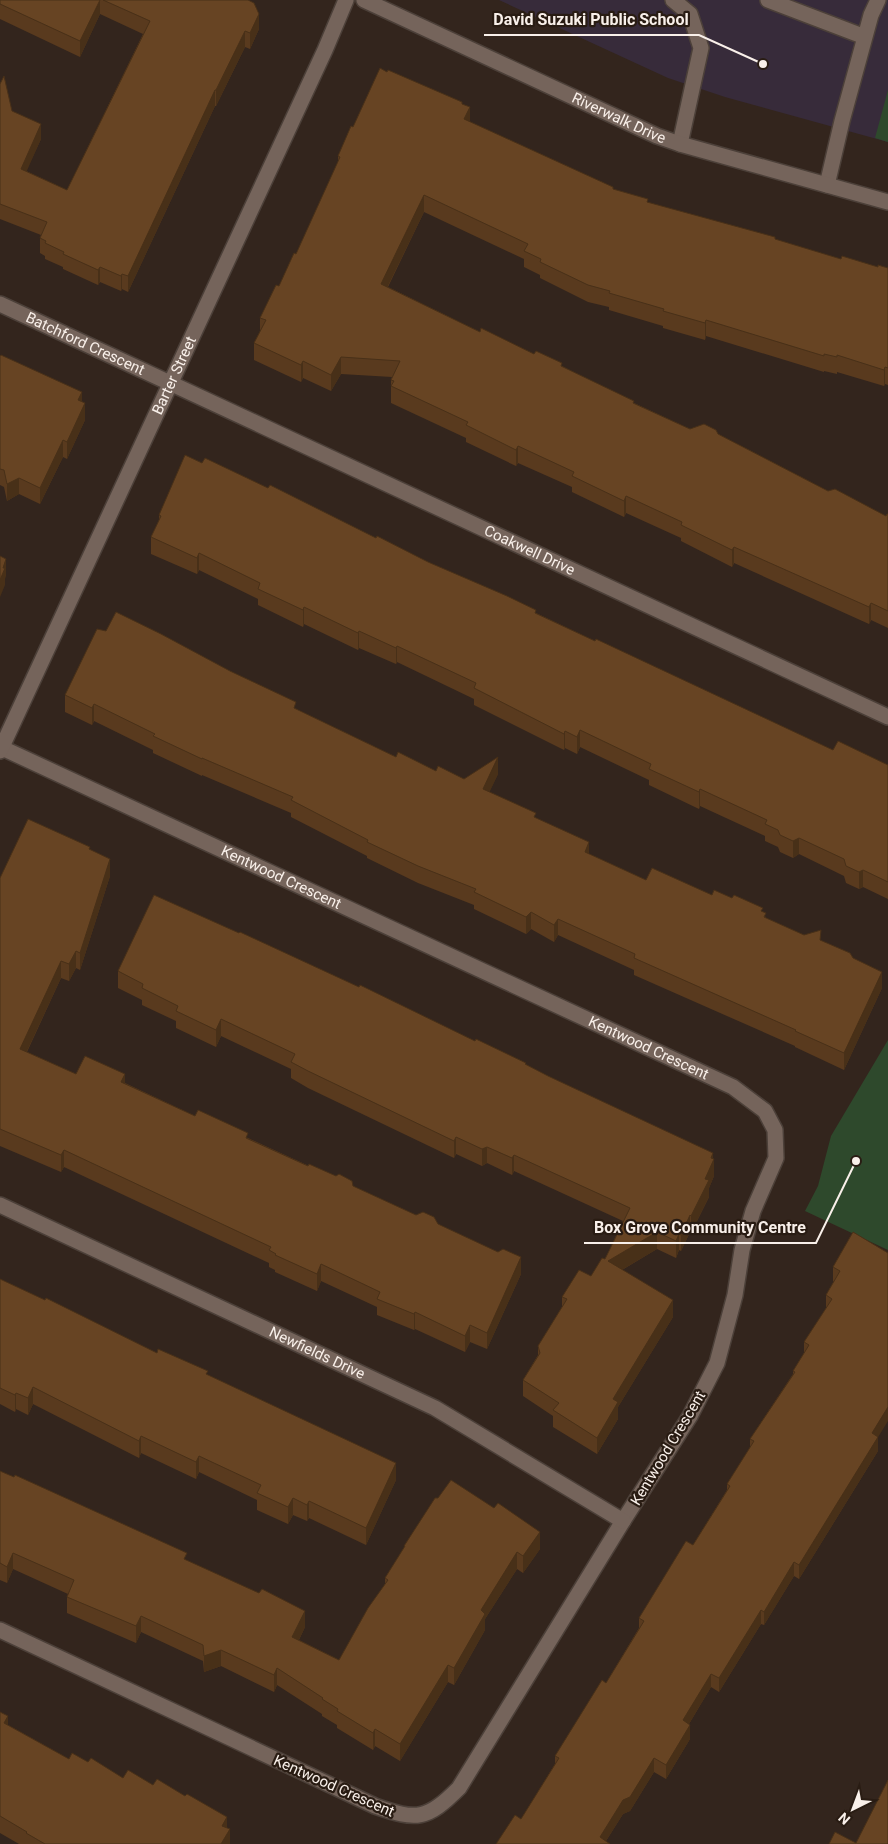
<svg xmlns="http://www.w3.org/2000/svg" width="888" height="1844" viewBox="0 0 888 1844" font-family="Roboto,sans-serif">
	<rect width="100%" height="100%" fill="#33251d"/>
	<!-- education -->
	<path fill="#372b3a" d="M499 0H888V142L725 97 668 78Z"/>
	<!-- green -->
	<path fill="#2e492c" d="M888 90V142L875 138Z
		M888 1040V1250L805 1211 818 1186 831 1136Z"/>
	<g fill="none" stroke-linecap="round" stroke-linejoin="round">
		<defs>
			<path id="lane" d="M673 0 690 14 701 48 680 144
				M768 0 865 37
				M827 185 842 121 871 15 878 0"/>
			<g id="street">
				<path id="s1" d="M364 0 657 136 680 144 888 202"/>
				<path id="s2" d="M0 304 888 717"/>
				<path id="s3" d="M0 747 733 1087 765 1111 775 1130 776 1158 753 1211 742 1250 735 1295 717 1363 690 1416 623 1521 459 1788C427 1820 417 1821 375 1806L0 1630"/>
				<path id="s4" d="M0 751 325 50 346 0"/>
				<path id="s5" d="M0 1205 435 1408 623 1521"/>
			</g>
		</defs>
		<!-- lane casing -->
		<use href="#lane" stroke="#4c4039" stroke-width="18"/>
		<!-- street casing -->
		<use href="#street" stroke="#4c4039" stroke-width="18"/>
		<!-- lane -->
		<use href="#lane" stroke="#75645b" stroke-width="15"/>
		<!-- street -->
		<use href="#street" stroke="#75645b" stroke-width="15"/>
	</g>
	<!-- wall -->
	<path fill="#593a1e" d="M0 0H248L259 29 250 49 245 47 216 106H215L128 292 122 289 121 291 100 282 98 285 63 269V267L45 259V256L40 253V238L41 235 0 219V84L12 111 41 139 26 171 67 190 143 34 100 14 80 57 0 19Z
		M462 104 470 122 613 190 648 203 841 259 878 267 888 268V385L885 384 884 386 837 372V374L824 371V372L706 336 705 340 663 328V326L609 310V307L588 302 540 278V275L524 267V259L424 212 388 287 480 332 562 366 634 403 690 429 718 434 828 491 886 516 888 514V628L871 620 869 624 734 563 732 567 681 541V538L626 513 624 517 572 492V487L518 463 516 466 466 442V438L391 403V380L392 377 341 374 331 391 303 378 301 382 254 360V343L260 332V318L279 286 296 254 338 163V156L353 127Z
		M0 356 82 402 85 420 67 459 63 457 40 504 19 494 7 501 4 487 0 485Z
		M159 515 376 538 428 562 595 641 833 750 888 765V899L863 887 859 889 846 883 844 876 799 854 793 858 780 852 778 847 765 841V836L700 806 699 809 649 785V780L580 747 577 754 565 748 564 750 474 705V699L397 662 396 664 359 648 358 650 304 624 303 627 258 605V599L199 570 197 574 151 554V537L159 521Z
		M65 695 296 709 396 757 436 771 464 779 498 774 489 792 536 818 589 854 646 880 712 895 763 912 766 918 804 935 821 941 853 958 882 988 844 1070 795 1047V1046L634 975V970L558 935 554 942 531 929 526 934 474 909V905L418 883 367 858V856L291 817V813L202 775V776L153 753V750L94 721 92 725 65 712Z
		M90 850 110 876 80 970 76 968 69 981 61 978 27 1052 76 1074 125 1083 195 1116 248 1138 416 1215 438 1224 521 1274 487 1349 470 1342 465 1352 415 1329 414 1330 377 1315V1307L321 1281 317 1291 275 1272V1270L269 1267V1263L64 1167 61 1172 0 1146V878Z
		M118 971 475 1041 526 1065 713 1159 714 1176 709 1188V1197L691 1233 690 1232 681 1251 679 1250 676 1258 657 1249 622 1270 673 1317 618 1407V1419L597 1454 553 1427V1416L523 1396V1380L538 1355V1346L562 1307V1297L591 1276 605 1259 623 1221 514 1171 512 1175 487 1163 482 1166 456 1154 454 1158 308 1088 291 1078V1069L221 1036 216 1047 176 1028V1021L142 1005V1000L118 988Z
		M853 1232 878 1437V1451L799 1579 794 1576 764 1625 761 1624 719 1692 711 1687 689 1724 690 1739 666 1779 654 1772 630 1811 623 1814 606 1841 521 1819 555 1764V1756L606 1683 639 1628V1618L693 1545 727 1490V1484L750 1448V1439L793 1374V1371L804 1353V1342L826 1309V1295L834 1281H833V1267Z
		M0 1279 157 1353 208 1375 396 1480 366 1545 309 1518 307 1521 293 1515 288 1524 257 1510V1500L199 1472 196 1479 141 1453 139 1458 33 1404 28 1415 16 1409 15 1412 0 1404Z
		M0 1471 187 1561 305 1627 299 1640 339 1660 385 1584V1578L404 1548V1546L540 1549 523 1573 517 1569 485 1619V1630L454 1685 448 1682 400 1761 375 1746 373 1750 337 1728V1725L322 1716V1714L277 1685 274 1692 221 1666 204 1672 203 1661 141 1632 136 1643 67 1613V1597L68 1594 13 1569 7 1583 0 1580Z
		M0 1712 8 1725 69 1759 88 1762 227 1828 230 1844H19L0 1833Z"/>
	<!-- shaded-wall -->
	<path fill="#483018" d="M100 0V14L80 57V41Z
		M259 14V29L250 49V33Z
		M245 31V47L216 106V90Z
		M215 90V106L128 292V276Z
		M470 107V124L464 119Z
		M41 124V139L21 184V169Z
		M424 195V212L381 300V284Z
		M100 267V282L98 285V270Z
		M122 274V289L121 291V276Z
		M706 320V336L705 340V323Z
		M341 357V374L331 391V375Z
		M303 361V378L301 382V365Z
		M885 367V384L884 386V370Z
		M82 392V408L78 400Z
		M85 403V420L67 459V442Z
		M63 440V457L40 504V488Z
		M518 446V463L516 466V450Z
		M19 478V494L7 501V484Z
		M626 496V513L624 517V501Z
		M734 547V563L732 567V550Z
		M199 553V570L197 574V558Z
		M6 559V576L5 579V585L0 597V580L3 568Z
		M871 603V620L869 624V607Z
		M304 607V624L303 627V610Z
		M359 631V648L358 650V633Z
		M397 646V662L396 664V648Z
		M94 704V721L92 725V708Z
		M580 730V747L577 754V737Z
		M565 731V748L564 750V734Z
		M498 757V774L483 806V789Z
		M700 789V806L699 809V792Z
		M799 838V854L793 858V841Z
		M589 842V859L585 852Z
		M110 859V876L80 970V953Z
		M863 870V887L859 889V872Z
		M531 912V929L526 934V917Z
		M558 919V935L554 942V925Z
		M76 951V968L69 981V964Z
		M61 961V978L20 1066V1049Z
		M882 972V988L844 1070V1053Z
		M221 1019V1036L216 1047V1030Z
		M125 1074V1091L121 1082Z
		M456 1137V1154L454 1158V1141Z
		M487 1147V1163L482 1166V1149Z
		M64 1150V1167L61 1172V1155Z
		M713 1153V1162L714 1159V1176L709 1188V1197L691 1233V1216L705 1179 711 1158Z
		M514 1155V1171L512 1175V1158Z
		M690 1215V1232L681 1251V1235Z
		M657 1232V1249L608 1278V1261Z
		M679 1234V1250L676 1258V1241Z
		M521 1257V1274L487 1349V1333Z
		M321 1264V1281L317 1291V1274Z
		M673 1300V1317L618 1407V1419L597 1454V1438L613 1399Z
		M415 1312V1329L414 1330V1314Z
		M470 1325V1342L465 1352V1336Z
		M33 1387V1404L28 1415V1398Z
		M16 1393V1409L15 1412V1395Z
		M888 1407V1421L872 1447V1433Z
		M141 1436V1453L139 1458V1441Z
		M878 1437V1451L799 1579V1565Z
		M199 1456V1472L196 1479V1462Z
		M396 1463V1480L366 1545V1528Z
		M293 1498V1515L288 1524V1507Z
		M309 1501V1518L307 1521V1505Z
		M540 1532V1549L523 1573V1556Z
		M517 1552V1569L485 1619V1630L454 1685V1668L481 1610Z
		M13 1553V1569L7 1583V1567Z
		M794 1562V1576L764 1625V1612Z
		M761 1610V1624L719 1692V1678Z
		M305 1611V1627L292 1654V1637Z
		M141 1616V1632L136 1643V1626Z
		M221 1650V1666L204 1672V1656Z
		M448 1665V1682L400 1761V1744Z
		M277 1668V1685L274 1692V1675Z
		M711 1674V1687L683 1734V1720Z
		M8 1716V1733L4 1723Z
		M690 1725V1739L666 1779V1765Z
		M375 1729V1746L373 1750V1733Z
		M654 1758V1772L630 1811 623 1814 604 1844 600 1837 623 1800Z
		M227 1817V1834L222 1826Z
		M230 1829V1844H221Z"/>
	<!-- building -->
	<path fill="#674423" stroke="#483018" d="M0 0H100L80 41 0 4Z
		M103 0H248L254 3 259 14 250 33 245 31 216 90H215L128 276 122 274 121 276 100 267 98 270 63 254 64 252 45 243 46 241 40 238 47 222 0 204V84L4 76 12 111 41 124 21 169 67 190 150 21Z
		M380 68 387 72 388 70 462 102V104L470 107 464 119 613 187V189L648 199 647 202 775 237V239L841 259 842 256 878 267V265L888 268V368L885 367 884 370 837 355V357L824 354V356L706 320 705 323 663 311 664 309 609 293 610 291 588 285 540 262 541 259 524 251 528 244 424 195 381 284 480 332 481 328 534 354 536 351 562 363 561 366 634 401 633 403 690 429 704 424 716 430 718 434 828 491 835 489 886 516 887 514H888V611L871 603 869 607 734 547 732 550 681 525 682 522 626 496 624 501 572 476 574 472 518 446 516 450 466 425 468 422 391 386 394 381 391 380 400 361 341 357 331 375 303 361 301 365 254 343 266 320 260 318 276 285 279 286 294 253 296 254 340 157 338 156 351 126 353 127Z
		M1 355 82 392 78 400 85 403 67 442 63 440 40 488 19 478 7 484 4 470 0 469V356Z
		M185 455 202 463 205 458 268 488 270 485 376 538 377 536 428 562 507 596 536 610 535 613 595 641 596 639 833 750 838 741 888 765V882L863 870 859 872 846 866 844 859 799 838 793 841 780 835 778 830 765 824 767 820 700 789 699 792 649 769 651 764 580 730 577 737 565 731 564 734 474 688 476 683 397 646 396 648 359 631 358 633 304 607 303 610 258 589 260 583 199 553 197 558 151 537 161 516 159 515Z
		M0 556 6 559 3 568H5L0 580Z
		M116 612 161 634 230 671 296 702 294 708 396 757 398 752 436 771 438 766 464 779 498 757 483 789 536 813 534 817 589 842 585 852 646 880 652 868 712 895 714 890 732 898 734 895 763 908 761 911 766 913 764 917 804 935 821 930 820 940 850 953 853 958 882 972 844 1053 795 1031 796 1030 634 958 635 954 558 919 554 925 531 912 526 917 474 892 476 889 418 866 367 842 368 840 291 800 293 797 202 758V759L153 736 155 734 94 704 92 708 65 695 97 629 106 631Z
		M28 819 90 847 89 849 110 859 80 953 76 951 69 964 61 961 20 1049 76 1074 85 1056 125 1074 121 1082 195 1116 198 1110 248 1133 246 1138 308 1166 309 1164 336 1176 339 1174 352 1181 353 1186 416 1215 423 1212 434 1217 438 1224 498 1252 503 1249 521 1257 487 1333 470 1325 465 1336 415 1312 414 1314 377 1299 380 1292 321 1264 317 1274 275 1255 276 1254 269 1250 271 1247 64 1150 61 1155 0 1129V878Z
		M154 895 239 933 240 932 359 987 360 985 475 1041 476 1039 526 1063 525 1064 548 1076 713 1153 711 1158 714 1159 705 1179 709 1180 691 1216 690 1215 681 1235 679 1234 676 1241 657 1232 608 1261 673 1300 613 1399 618 1402 597 1438 553 1410 559 1403 523 1380 540 1353 538 1346 567 1299 562 1297 579 1270 591 1276 602 1258 605 1259 630 1208 514 1155 512 1158 487 1147 482 1149 456 1137 454 1141 308 1071 291 1062 295 1054 221 1019 216 1030 176 1011 178 1006 142 988 143 984 118 971Z
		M853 1232 888 1253V1407L872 1433 878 1437 799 1565 794 1562 764 1612 761 1610 719 1678 711 1674 683 1720 690 1725 666 1765 654 1758 630 1797 623 1800 600 1837 610 1844H496L515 1815 521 1819 559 1758 555 1756 602 1680 606 1683 644 1621 639 1618 686 1541 693 1545 730 1486 727 1484 754 1441 750 1439 795 1372 793 1371 809 1345 804 1342 832 1299 826 1295 840 1271 833 1267Z
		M0 1279 45 1300 46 1298 157 1353 158 1349 208 1371 206 1374 396 1463 366 1528 309 1501 307 1505 293 1498 288 1507 257 1493 261 1485 199 1456 196 1462 141 1436 139 1441 33 1387 28 1398 16 1393 15 1395 0 1388Z
		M0 1471 14 1477 15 1475 187 1553 184 1559 259 1593 262 1589 305 1611 292 1637 339 1660 368 1608 388 1580 385 1578 405 1546H404L435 1498H438L451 1480 494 1508 498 1503 540 1532 523 1556 517 1552 481 1610 485 1614 454 1668 448 1665 400 1744 375 1729 373 1733 337 1711 338 1709 322 1699 323 1698 277 1668 274 1675 221 1650 204 1656 203 1645 141 1616 136 1626 67 1597 74 1580 13 1553 7 1567 0 1563Z
		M0 1712 8 1716 4 1723 69 1759 72 1753 88 1762 91 1758 123 1778 128 1770 153 1785 157 1779 185 1796 187 1794 227 1817 222 1826 230 1829 221 1844H45L26 1833 27 1832 0 1816Z
		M888 1780V1844H829L835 1832 856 1843Z"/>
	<g text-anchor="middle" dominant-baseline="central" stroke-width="4.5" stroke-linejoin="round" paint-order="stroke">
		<!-- street labels -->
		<g font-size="15" fill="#f9f0ea" stroke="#291c13">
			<text stroke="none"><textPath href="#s1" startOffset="281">Riverwalk Drive</textPath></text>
			<text stroke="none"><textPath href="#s2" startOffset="94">Batchford Crescent</textPath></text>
			<text stroke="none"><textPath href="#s4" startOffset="414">Barter Street</textPath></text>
			<text stroke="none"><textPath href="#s2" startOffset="584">Coakwell Drive</textPath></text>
			<text stroke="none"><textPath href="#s3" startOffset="310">Kentwood Crescent</textPath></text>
			<text stroke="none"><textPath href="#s3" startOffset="715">Kentwood Crescent</textPath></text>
			<text stroke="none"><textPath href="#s5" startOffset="350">Newfields Drive</textPath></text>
			<text transform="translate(668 1448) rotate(-59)">Kentwood Crescent</text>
			<text transform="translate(334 1786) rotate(24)">Kentwood Crescent</text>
		</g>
	</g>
	<!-- callouts -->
	<path fill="none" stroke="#f9f0ea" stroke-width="2" d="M763 64L699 35H484M856 1161L816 1243H584"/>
	<g fill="#f9f0ea" stroke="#291c13" stroke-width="2">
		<circle cx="763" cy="64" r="5"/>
		<circle cx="856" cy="1161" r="5"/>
	</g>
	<g font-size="16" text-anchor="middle" font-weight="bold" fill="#f9f0ea" stroke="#291c13" stroke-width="4.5" stroke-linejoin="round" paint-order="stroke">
		<text x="591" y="25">David Suzuki Public School</text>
		<text x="700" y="1233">Box Grove Community Centre</text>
	</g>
	<!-- north arrow -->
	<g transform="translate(853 1809) rotate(222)" stroke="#291c13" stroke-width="4" paint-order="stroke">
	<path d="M0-4L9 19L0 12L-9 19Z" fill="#f9f0ea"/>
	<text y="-8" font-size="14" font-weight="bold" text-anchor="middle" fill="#f9f0ea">N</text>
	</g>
</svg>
